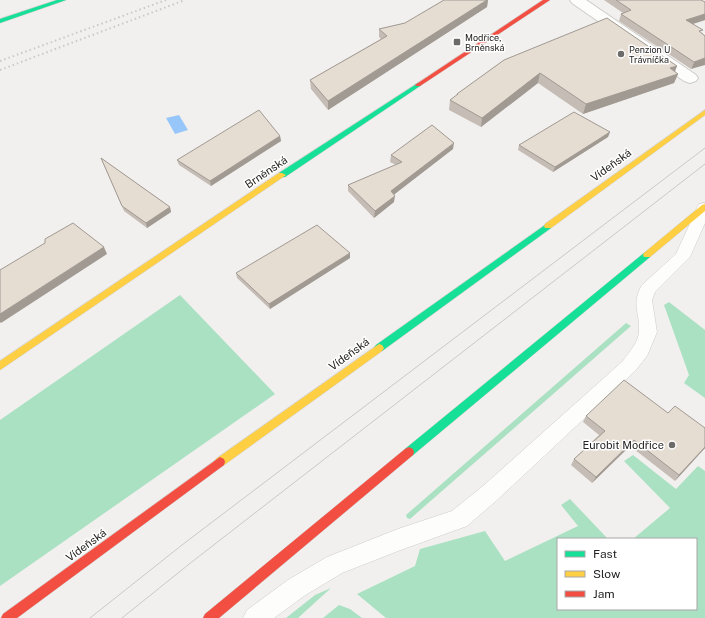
<svg xmlns="http://www.w3.org/2000/svg" width="705" height="618" viewBox="0 0 705 618" font-family="'Public Sans',sans-serif">
	<rect width="100%" height="100%" fill="#f2f0ee"/>
	<!-- green -->
	<path fill="#aae1c3" d="M180 295 275 394 0 586V420Z
		M669 302 705 330V398L684 383 689 375 664 305Z
		M626 323 631 326 410 519 407 518 406 515Z
		M633 455 676 489 698 466 705 471V618H386L357 594 415 566 420 549 485 531 505 561 578 526 561 505 570 499 608 539H558V609H696V539H633L670 508 624 461Z
		M331 588 298 618H286L315 595Z
		M339 605 350 609 362 618H323Z"/>
	<!-- water -->
	<path fill="#97c7fa" d="M179 115 188 130 175 134 166 118Z"/>
	<g fill="none" stroke-linecap="round" stroke-linejoin="round">
		<defs>
			<path id="lane" d="M705 203V223L690 257 655 292 652 300 657 332 647 356 635 371 497 500 467 526 398 551 342 573 304 596 274 618H243L247 610 288 580 327 557 398 529 452 511 483 486 623 361C629 352 639 342 639 331 640 311 631 304 642 285L676 254 697 208 699 204Z"/>
			<path id="street" d="M570 0H586L696 75 698 78 696 81 690 83 684 81 572 3Z"/>
			<path id="fast" d="M57 0H66L0 23V19Z
				M418 83 421 85 420 86 285 177H279V173Z
				M548 223 551 224 552 226 551 228 382 351H376L374 348 376 345Z
				M647 252 651 255 650 257 413 455 409 457 405 455 404 452 405 449 644 253Z"/>
			<path id="slow" d="M705 110V115L551 228H545L544 226 545 224Z
				M279 173H282L286 175 0 370V361Z
				M705 204V211L650 257H644L643 255 644 253 702 205Z
				M379 344 382 345 384 348 382 351 224 465 220 467 216 465 215 462 216 459Z"/>
			<path id="jam" d="M543 0H550L420 86H416L415 85Z
				M409 447 413 449 414 452 413 455 219 618H203L205 614 405 449Z
				M220 457 224 459 225 462 224 465 17 618H1L3 614Z"/>
		</defs>
		<!-- lane casing -->
		<use href="#lane" stroke="#cecdcb" stroke-width="1"/>
		<!-- street casing -->
		<use href="#street" stroke="#cecdcb" stroke-width="2"/>
		<!-- fast casing -->
		<use href="#fast" stroke="#cecdcb" stroke-width="1"/>
		<!-- slow casing -->
		<use href="#slow" stroke="#cecdcb" stroke-width="1"/>
		<!-- jam casing -->
		<use href="#jam" stroke="#cecdcb" stroke-width="1"/>
		<!-- lane -->
		<use href="#lane" fill="#fdfdfc" fill-rule="evenodd"/>
		<!-- street -->
		<use href="#street" fill="#fdfdfc" fill-rule="evenodd"/>
		<!-- fast -->
		<use href="#fast" fill="#16e098" fill-rule="evenodd"/>
		<!-- slow -->
		<use href="#slow" fill="#ffcf43" fill-rule="evenodd"/>
		<!-- jam -->
		<use href="#jam" fill="#f24e42" fill-rule="evenodd"/>
		<!-- tram -->
		<path stroke="#c9c9c9" stroke-width="1" d="M90 618 182 545 705 148
			M122 618 193 561 705 164"/>
		<!-- rail -->
		<path stroke="#c9c9c9" stroke-width="2" stroke-dasharray="1.5 3" stroke-linecap="butt" d="M0 61 166 0
			M0 70 185 0"/>
	</g>
	<!-- wall -->
	<path fill="#c5bdb5" d="M444 0H488L487 7 328 110 311 89 310 80 381 39 379 37V29L405 23Z
		M604 0H701L705 20 693 24 705 36 691 69 619 21 621 14 623 13Z
		M504 60 677 66 675 72 678 74 674 83 583 114 538 83 481 127 449 110 450 100 456 96 457 94Z
		M610 132 608 137 553 172 518 150 519 145Z
		M280 136 281 141 211 186 179 165 177 160Z
		M453 149 394 194V202L374 218 348 191V185L396 165 390 162 391 155Z
		M101 158 170 207 171 212 147 228 124 211Z
		M350 253V258L270 309 237 278 236 273Z
		M668 413 705 428V448L675 481 630 446 592 483 571 465 574 459 599 435 583 422 586 416Z"/>
	<!-- shaded-wall -->
	<path fill="#a09a93" d="M487 0H488L487 7 328 110V101Z
		M705 14V20L683 27 686 20Z
		M705 58V65L691 69 694 62Z
		M677 66 673 75 670 68Z
		M540 73 538 83 481 127 482 118Z
		M678 74 674 83 583 114 586 104Z
		M610 132 608 137 553 172 555 167Z
		M280 136 281 141 211 186 210 181Z
		M454 143 453 149 391 197V191Z
		M395 196 394 202 374 218 375 211Z
		M170 207 171 212 147 228 146 223Z
		M104 247 107 254 1 323 0 322V314Z
		M350 253V258L270 309 269 304Z
		M634 440 630 446 592 483 596 477Z
		M705 447V448L675 481 679 475Z"/>
	<!-- building -->
	<path fill="#e5dcd2" stroke="#a09a93" d="M444 0H487L328 101 310 80 387 36 379 29 405 23Z
		M616 0H701L705 2V14L686 20 703 30 699 31 705 36V58L694 62 621 14 631 10Z
		M607 18 677 66 670 68 678 74 586 104 540 73 482 118 450 100 458 94H457L504 60Z
		M259 110 280 136 210 181 177 160Z
		M574 112 610 132 555 167 519 145Z
		M432 125 454 143 391 191 395 196 375 211 348 185 402 162 391 155Z
		M101 158 170 207 146 223 122 206Z
		M73 223 104 247 0 314V270L45 243V239Z
		M317 225 350 253 269 304 236 273Z
		M624 380 668 413 675 406 705 428V447L679 475 634 440 596 477 574 459 605 431 586 416Z"/>
	<!-- markers -->
	<g fill="#6c6b69" stroke="#fff" stroke-width="1.5">
		<rect x="453" y="38" width="8" height="8" rx="2"/>
		<circle cx="621" cy="54" r="4"/>
		<circle cx="672" cy="445" r="4"/>
	</g>
	<g text-anchor="middle" dominant-baseline="central" stroke-width="3" stroke-linejoin="round" paint-order="stroke">
		<!-- far-poi labels -->
		<g font-size="9" fill="#242322" stroke="#fff" text-anchor="start">
			<text x="465" y="37">Modřice,<tspan x="465" dy="10">Brněnská</tspan></text>
			<text x="629" y="49">Penzion U<tspan x="629" dy="10">Trávníčka</tspan></text>
		</g>
		<!-- street labels -->
		<g font-size="11" fill="#242322" stroke="#fff">
			<text transform="translate(611 165) rotate(-36)">Vídeňská</text>
			<text transform="translate(266 172) rotate(-34)">Brněnská</text>
			<text transform="translate(349 354) rotate(-36)">Vídeňská</text>
			<text transform="translate(86 545) rotate(-36)">Vídeňská</text>
		</g>
		<!-- poi labels -->
		<g font-size="11" fill="#242322" stroke="#fff" text-anchor="end">
			<text x="664" y="445">Eurobit Modřice</text>
		</g>
	</g>
	<!-- legend -->
	<rect x="557" y="538" width="140" height="72" fill="#ffffff" stroke="#a7a7a7"/>
	<rect x="565" y="551" width="20" height="6" fill="#16e098" stroke="#a7a7a7"/>
	<text x="593" y="558" font-size="12" fill="#242322">Fast</text>
	<rect x="565" y="571" width="20" height="6" fill="#ffcf43" stroke="#a7a7a7"/>
	<text x="593" y="578" font-size="12" fill="#242322">Slow</text>
	<rect x="565" y="591" width="20" height="6" fill="#f24e42" stroke="#a7a7a7"/>
	<text x="593" y="598" font-size="12" fill="#242322">Jam</text>
</svg>
